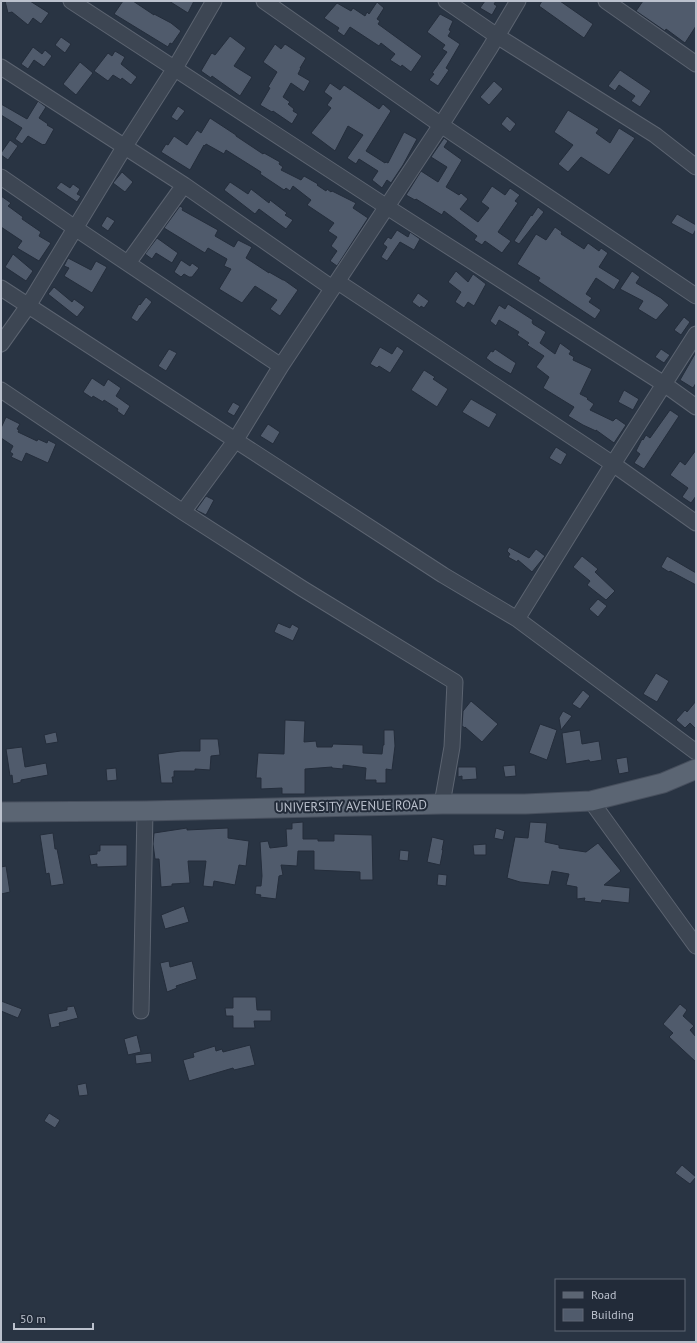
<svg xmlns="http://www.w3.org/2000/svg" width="697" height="1343" viewBox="0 0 697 1343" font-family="'PT Sans',sans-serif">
	<rect width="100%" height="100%" fill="#293443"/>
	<!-- building -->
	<path fill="#505b6c" stroke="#242d3b" d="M5 1H30L49 13 41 24 33 18 28 25 12 12 8 13Z
		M123 1H133L154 15V14L171 23 181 31 172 44 170 43 168 47 114 14Z
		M169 1H194L188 13Z
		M485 1H496L494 4 497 6 492 15 480 8Z
		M542 1H560L593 24 584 38 539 6Z
		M643 1H696V26L685 43 666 29 665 31 636 11Z
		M377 2 384 8 377 19 380 21 378 24 422 56 411 72 402 65 401 67 390 60 395 54 381 43 379 46 350 27 344 36 337 31 339 28 324 18 337 3 351 11 353 8 365 16 367 12 369 14Z
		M440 14 453 21 449 30 451 31 448 36 460 44 446 68 449 70 438 86 429 80 434 74 432 73 447 52 442 49 445 45 427 32Z
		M230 36 246 48 234 66 252 77 240 96 212 76 211 78 201 71 211 54 212 53 215 55Z
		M61 37 71 44 65 53 55 45Z
		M275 44 281 49 285 44 306 58 300 68H301L298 74 310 81 304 92 291 83 283 97 290 102 288 104 294 109 293 111 298 114 292 124 273 111 272 112 260 105 270 88 268 87 277 72 263 62Z
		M33 47 42 54 45 50 52 56 44 67 34 60 28 69 21 64Z
		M115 51 125 57 121 64 137 77 131 85 122 78 121 80 113 75 108 81 94 71 108 53 112 56Z
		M80 62 93 73 76 95 63 84Z
		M620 70 651 91 640 107 631 101 635 96 619 85 615 91 608 86Z
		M494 81 503 89 489 105 480 97Z
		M330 83 340 90 344 85 379 109 383 104 391 111 366 151 385 163 386 162 388 163 404 132 417 139 403 165 391 183 387 180 382 188 372 180 378 171 359 159 356 164 347 158 363 135 348 126 335 151 311 133 331 108 327 105 332 98 324 92Z
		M38 101 46 107 39 118 48 124 47 125 54 129 45 145 44 144 43 145 28 136 22 144 15 139 22 128 1 115V104L27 119Z
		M178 106 185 111 177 121 171 117Z
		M568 110 599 129 596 133 610 143 619 128 635 138 609 175 581 157 568 172 558 164 573 145 554 132Z
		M507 116 516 124 510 132 501 124Z
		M210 118 236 135V136L263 154 264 153 280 162 279 164 283 167 281 170 301 180 304 176 318 184 317 185 326 191 327 189 331 192 332 191 356 203 353 208 368 218 337 266 330 261 337 251 331 246 337 237 328 231 334 223 307 205 311 200 293 186 290 191 286 188 284 190 260 174 261 172 226 150 224 154 206 144 205 146 204 145 190 170 161 152 166 144 168 145 174 136 187 145 197 130 201 133Z
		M444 138 448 141 444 147 462 160 446 187 459 195 461 193 468 199 460 209 478 222 489 208 481 202 492 186 505 195 510 188 520 195 515 201 518 203 498 232 511 241 502 253 485 241 482 245 474 240 477 236 444 211 442 215 416 199 415 200 406 195 421 171 438 182 447 167 431 157Z
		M10 140 18 146 8 160 1 155V153Z
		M122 172 133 182 125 192 113 183Z
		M61 182 70 188 73 184 80 189 77 194 81 196 77 202 56 188Z
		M230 182 248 194 251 189 269 203 270 200 287 213 285 215 293 220 286 229 259 209 255 214 224 190Z
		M1 196 11 203 8 206 23 217 22 219 41 232 39 236 51 243 39 261 17 248 22 241 1 227Z
		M180 206 183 208 182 210 218 230 215 236 234 247 238 240 252 247 246 258 269 273V272L283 280H284L298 290 280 316 270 309 277 300 255 286 242 303 219 289 231 269 224 266 227 259 208 248 205 253 164 228Z
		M538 207 544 212 519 244 514 241 531 215 532 216Z
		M677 214 696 225V229L693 235 671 223Z
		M107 216 115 221 108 231 101 226Z
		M555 227 562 232 561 234 584 249 588 243 599 251 601 248 608 253 599 267 620 280 614 290 596 278 586 294 592 298 589 302 601 310 595 319 538 281 540 278 517 264 536 234 546 240Z
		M397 230 408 237 410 232 420 239 414 250 400 242 387 261 381 257 387 247 383 244 388 237 391 239Z
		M157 238 178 253 172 263 156 253 152 259 145 254Z
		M13 254 33 271 26 281 5 267Z
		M68 258 91 270 96 261 107 267 92 293 64 276 69 268 64 266Z
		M181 260 190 266 192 263 199 268 192 277H189L184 274 181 277 174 272Z
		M456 271 468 282 473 274 486 284 474 306 468 302 464 308 455 302 461 292 448 282Z
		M632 271 640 277 636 283 661 298 669 305 656 320 638 309 643 301 620 289Z
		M54 287 72 302 74 299 85 307 77 317 48 294Z
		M418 293 429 301 424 308 421 306 420 308 412 302Z
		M146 297 152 302 137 322 131 318 139 304 140 305Z
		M508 304 533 320 532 322 533 324 546 332 540 343 555 354 560 343 571 351 569 354 574 357 573 360 592 369 580 394 588 398 587 399 594 404 590 410 613 421 616 418 626 425 614 443 596 430V431L583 425 568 416 574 407 543 388 549 377 536 367 544 356 527 345 529 343 517 335 519 332 499 320 496 326 490 321 499 305 505 309Z
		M684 317 690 322 681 335 674 330Z
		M397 346 404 351 390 373 379 366 377 368 370 364 380 347 392 354Z
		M169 349 177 353 166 371 158 366Z
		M495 349 516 363 511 374 494 364 486 358 491 351 493 352Z
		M661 349 670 355 664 363 655 357Z
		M696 352V383L693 388 680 380Z
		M424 370 435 377 433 379 448 389 437 407 411 390Z
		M92 378 104 386 108 379 121 388 116 396 130 406 124 416 117 411 118 409 104 400 103 402 93 396 92 398 83 392Z
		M624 390 639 399 633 410 618 402Z
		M471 399 497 414 489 428 462 412Z
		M233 402 240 406 234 416 227 412Z
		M670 410 679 416 644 469 634 463 640 454 636 451 642 439 643 440 646 435 650 438Z
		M6 417 20 424 17 429 19 430 18 432 37 441 38 439 47 443 48 440 56 444 48 463 26 453 22 462 11 457 13 454 10 452 13 446 1 438V428Z
		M268 424 280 432 273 444 260 436Z
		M556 447 567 454 561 465 549 458Z
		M696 450V496L691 503 682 497 688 488 670 475 680 461 685 465Z
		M206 496 214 500 206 515 196 510Z
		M509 547 529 558 536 549 545 556 532 572 518 560 517 562 508 557 510 554 507 551Z
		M582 556 598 569 595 572 615 591 606 600 587 585 590 581 573 567Z
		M667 556 696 573V585L670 571 669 572 661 567Z
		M598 599 607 606 598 617 589 609Z
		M278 623 290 628 292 624 299 628 293 641 274 632Z
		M656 673 669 681 657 702 643 694Z
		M583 690 590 696 580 709 572 704Z
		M471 701 498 724 482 742 465 727V728L462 726 463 711Z
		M696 701V729L690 723 685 728 676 720 685 710 687 712Z
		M563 711 572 716 561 730 559 718Z
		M285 720 305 721 304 742 316 741 317 747H332L333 744 363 745V753L382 754 383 745H384V730H394L395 746 392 770 386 769V783H376V780H365L366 768 343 765V769L332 768V767L305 769V794H282V788L261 789V778H256L258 753 284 754Z
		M540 724 557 730 547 760 529 753Z
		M580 730 582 744 599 741 602 760 590 762 589 760 566 764 562 733Z
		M56 732 58 742 46 744 44 735Z
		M200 739H218L220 755 211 756 210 770 195 769V771H174V777H172L173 783H161L158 754 181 751H200Z
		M22 747 25 767 46 763 48 775 21 780V782L13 784 12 775 10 776 6 749Z
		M627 757 629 772 619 774 616 759Z
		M515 765 516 776 505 777 503 766Z
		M458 767H476L477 779 462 780V776L458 777Z
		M116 768 117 780 107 781 106 769Z
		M303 822V839H318V841H334V834L372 835 373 880H360V872L314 870V851H298L297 866 281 865 283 875 279 876 276 899 260 897 261 895 255 894 256 886H261L262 876 260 842 268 841 270 848 287 846 286 829H292V823Z
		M530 822 547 823 545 842 559 845V848L586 852 598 843 621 871 604 885 630 888 629 903 602 900 601 903 584 901 585 898 577 899V887L566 885 569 874 552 871 549 885 520 882 507 878 515 837 528 838Z
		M187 828V830L228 828V838L249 841 246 866 239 865 235 885 214 881 213 887 203 886 206 861H188L190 883 172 884V886L161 887 159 859H155L153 844 154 833Z
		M496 828 505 831 503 840 494 838Z
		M53 833 55 849H57L64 884 51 886 49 873 46 874 40 835Z
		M432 837 444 840 442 850H443L440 865 427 862Z
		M486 844V855H474L473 845Z
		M100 845H127V866L97 867V864L91 865 89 855 97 854V851H100Z
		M400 850 409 851 408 861 399 860Z
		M6 866 10 892 1 894V867Z
		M438 874 447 875 446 886 437 885Z
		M184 906 189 922 165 929 161 915Z
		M169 961 170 967 192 961 197 979 176 986 177 988 167 992 160 963Z
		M233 997H256L257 1010H271V1021H254L255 1028H233V1016H226L225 1008H233Z
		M1 1001 22 1009 18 1018 1 1011Z
		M680 1004 687 1010 683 1016 694 1026 690 1030 696 1037V1062L669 1037 673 1033 663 1024Z
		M74 1006 78 1018 59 1023 60 1026 51 1028 48 1014 67 1010V1007Z
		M137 1035 141 1052 128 1055 124 1039Z
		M250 1045 255 1065 234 1070 233 1068 189 1081 183 1060 194 1057 193 1053 215 1046 216 1051 222 1049 223 1052Z
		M151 1053 152 1062 136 1064 135 1055Z
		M86 1083 88 1095 79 1096 77 1085Z
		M49 1113 60 1120 55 1128 44 1121Z
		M682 1165 696 1177 690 1184 675 1173Z"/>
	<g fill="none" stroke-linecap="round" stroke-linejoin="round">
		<defs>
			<path id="minor" d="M71 1 387 207 664 384 696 407
				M264 1 441 125 696 296
				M446 1 497 36 655 135 696 167
				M606 1 696 64
				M1 67 184 185 332 288
				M1 177 75 228 281 366
				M128 263 184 185
				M338 282 613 464 696 523
				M1 288 443 575 517 619 696 752
				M1 344 28 306 125 146 175 68 214 1
				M1 390 183 512 303 589 455 682 452 747 442 804
				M183 512 235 441 281 366 441 125 490 48 518 1
				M517 619 613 464 696 334
				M591 801 696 946
				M141 1011 145 811"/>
			<path id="major" d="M1 812 145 811 442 804H525L591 801 663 783 696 769"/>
		</defs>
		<!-- minor casing -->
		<use href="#minor" stroke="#5c6471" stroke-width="17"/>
		<!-- major casing -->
		<use href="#major" stroke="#474f5d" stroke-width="21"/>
		<!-- minor -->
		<use href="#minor" stroke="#3d4653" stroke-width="15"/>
		<!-- major -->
		<use href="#major" stroke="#5b6573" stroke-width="19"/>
	</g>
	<g text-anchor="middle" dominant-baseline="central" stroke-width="4" stroke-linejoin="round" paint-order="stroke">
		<!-- street labels -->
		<g font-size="13" fill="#bbc1cd" stroke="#222b39">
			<text transform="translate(351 806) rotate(-1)">UNIVERSITY AVENUE ROAD</text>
		</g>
	</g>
	<!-- border -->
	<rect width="697" height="1343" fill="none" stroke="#bbc1cd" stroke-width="4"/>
	<!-- legend -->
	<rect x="555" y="1279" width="130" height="52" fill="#222b39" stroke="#5f6774"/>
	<rect x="563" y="1292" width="20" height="6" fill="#5b6573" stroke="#5f6774"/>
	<text x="591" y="1299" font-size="12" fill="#bbc1cd">Road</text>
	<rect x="563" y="1309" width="20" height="12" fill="#505b6c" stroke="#5f6774"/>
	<text x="591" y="1319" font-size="12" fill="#bbc1cd">Building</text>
	<!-- scale -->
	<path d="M14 1323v6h79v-6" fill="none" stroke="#bbc1cd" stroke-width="2"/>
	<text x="20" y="1323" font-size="12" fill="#bbc1cd" stroke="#222b39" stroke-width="3" paint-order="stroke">50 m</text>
</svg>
